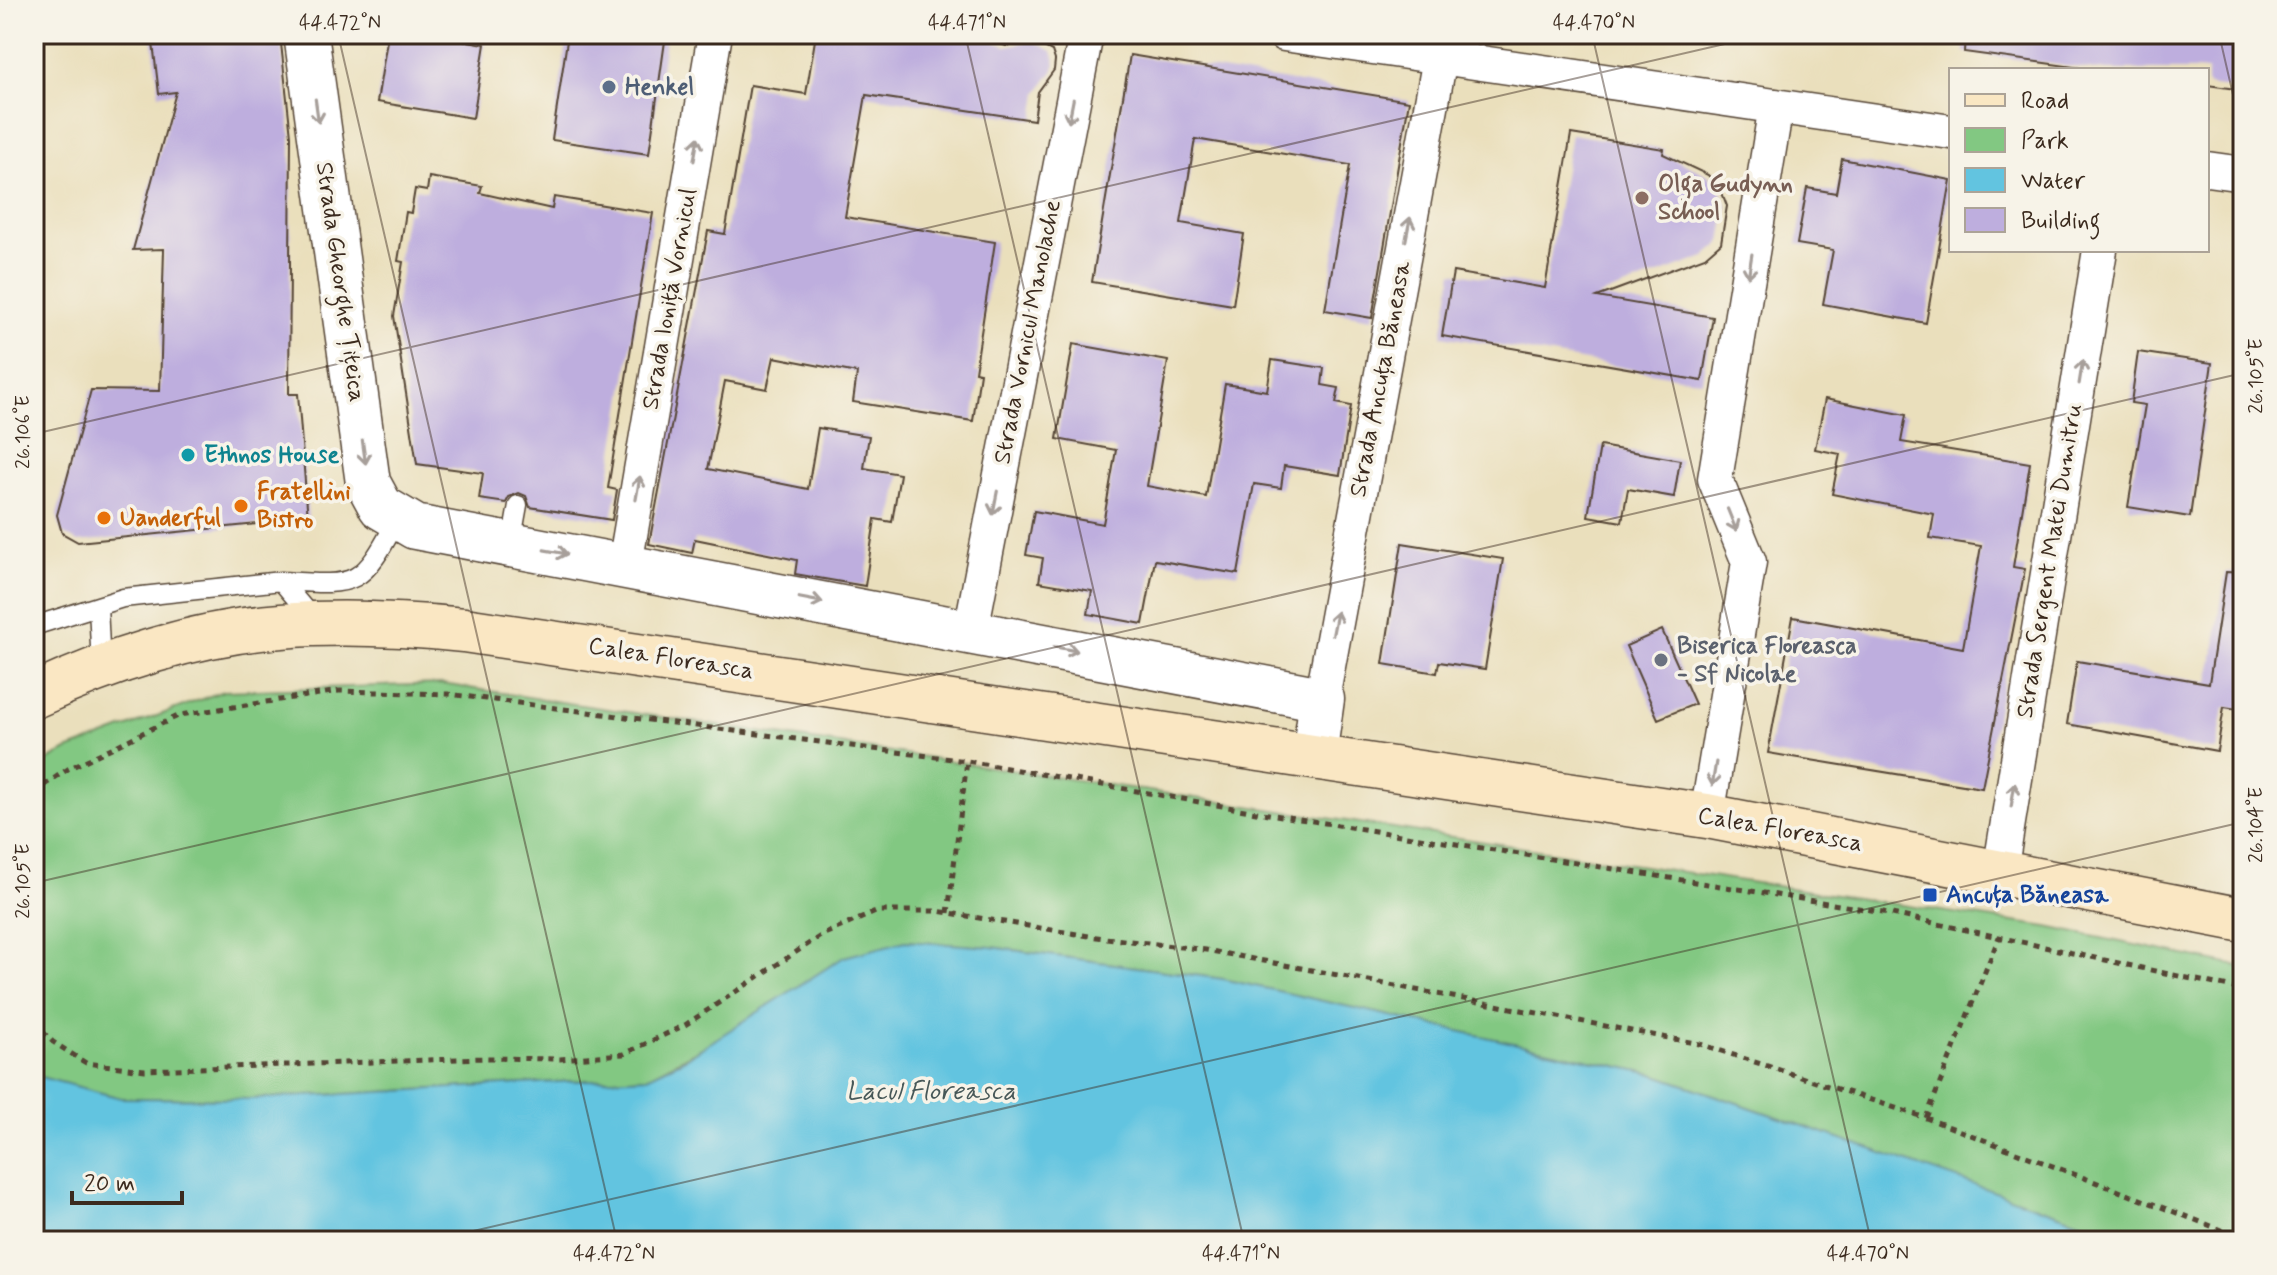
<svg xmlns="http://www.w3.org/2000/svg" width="2277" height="1275" viewBox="0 0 2277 1275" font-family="Mynerve,sans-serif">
	<rect width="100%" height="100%" fill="#f7f3e8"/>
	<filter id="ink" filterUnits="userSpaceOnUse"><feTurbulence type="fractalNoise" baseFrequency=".0125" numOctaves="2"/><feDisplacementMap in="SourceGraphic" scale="16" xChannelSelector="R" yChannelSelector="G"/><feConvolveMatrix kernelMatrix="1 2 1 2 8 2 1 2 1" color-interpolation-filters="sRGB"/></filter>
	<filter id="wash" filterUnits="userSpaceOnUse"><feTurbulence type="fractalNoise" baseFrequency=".006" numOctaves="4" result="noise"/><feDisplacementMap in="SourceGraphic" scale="32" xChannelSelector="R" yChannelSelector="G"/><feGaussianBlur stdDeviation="1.8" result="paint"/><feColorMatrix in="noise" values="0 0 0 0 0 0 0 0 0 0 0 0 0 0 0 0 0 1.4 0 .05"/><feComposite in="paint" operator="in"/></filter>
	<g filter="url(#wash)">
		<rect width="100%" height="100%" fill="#eadfbc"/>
		<!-- green -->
		<path fill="#82c882" stroke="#5e7950" stroke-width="2" d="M442 684 2047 927 2243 967V1241H2137L1653 1074 1223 979 991 947 905 941 647 1077 252 1099 121 1098 40 1077 34 1068V768L67 750 223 691Z"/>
		<!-- water -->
		<path fill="#62c4e0" stroke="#4e777f" stroke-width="2" d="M905 941 991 947 1223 979 1653 1074 2137 1241H34V1068L40 1077 121 1098 251 1099 647 1077 683 1060 844 957Z"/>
		<g id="blocks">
			<!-- building -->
			<path fill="#beaede" d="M152 34H280L291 136 289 394H298L308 519 78 542 62 533 57 515 91 390 160 391 164 249 133 250 176 92 159 94Z
				M388 34H426L485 44 473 118 377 102Z
				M568 34H666L649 154 552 140Z
				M816 34 985 38 1006 46 1033 41 1052 51 1055 60 1054 70 1038 92 1034 120 866 95 845 217 995 242 975 372 980 373 973 421 853 402 857 373 774 357 767 389 725 381 708 469 808 489 818 428 869 436 864 468 900 474 892 522 875 519 865 586 795 574 797 560 695 539 692 553 649 544 708 231 725 234 750 85 806 94Z
				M1965 34H2243V90L2207 85V70H2095L1964 52Z
				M1130 55 1409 101 1372 318 1325 310 1350 165 1195 139 1181 223 1244 234 1233 305 1092 282Z
				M1571 134 1664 149 1663 154 1708 175 1721 190 1727 206 1721 243 1705 257 1597 297 1713 317 1702 381 1442 336 1453 272 1545 288Z
				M1842 159 1951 180 1926 323 1823 304 1833 250 1797 244 1807 188 1836 193Z
				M429 177 482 186 480 193 552 209 554 197 653 213 608 488 617 490 612 520 530 507 526 496 519 493 509 497 506 503 479 499 483 473 417 464 394 316 403 262 398 261 406 212 411 213 415 189 427 191Z
				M1073 344 1168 361 1147 486 1206 497 1225 384 1267 391 1272 360 1324 368 1322 385 1339 388 1336 403 1351 406 1340 475 1284 466 1281 488 1254 484 1238 574 1155 560 1143 624 1088 614 1092 591 1039 582 1043 558 1026 555 1034 511 1103 524 1116 450 1057 439Z
				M2138 352 2212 363 2190 517 2128 507 2145 405 2131 403Z
				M1825 399 1906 415 1901 442 2030 463 2013 567 2025 569 1982 788 1768 753 1793 617 1963 648 1981 546 1930 538 1934 514 1832 494 1840 454 1815 449Z
				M1600 446 1680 460 1674 497 1628 489 1622 522 1588 516Z
				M1402 543 1503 559 1485 669 1439 662 1437 673 1383 664Z
				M2226 572 2243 573V710L2224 707 2217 751 2067 724 2077 661 2209 683Z
				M1662 630 1695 704 1658 719 1626 646Z"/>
		</g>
	</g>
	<g filter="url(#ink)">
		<use href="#blocks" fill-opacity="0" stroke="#554536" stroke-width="2"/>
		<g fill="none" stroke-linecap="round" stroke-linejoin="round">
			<defs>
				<path id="service" d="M511 544 518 505
					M281 581C357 586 361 588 398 518
					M98 606 101 667
					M34 626 123 598 281 581 314 620"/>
				<path id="minor" d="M1284 34 1951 132
					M2207 169 2243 174
					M625 565 715 34
					M971 630 1086 34
					M1322 699 1440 58
					M1707 816 1749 562 1715 479 1776 106
					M2000 872 2100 250"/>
				<path id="tertiary" d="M306 34 368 483 381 507 415 527 1322 699 1314 756"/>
				<path id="secondary" d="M34 696C109 661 198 632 281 626 342 621 403 624 464 630L1707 816 2243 920"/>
			</defs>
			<!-- service casing -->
			<use href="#service" stroke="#554536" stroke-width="21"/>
			<!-- minor casing -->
			<use href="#minor" stroke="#554536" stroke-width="37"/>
			<!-- tertiary casing -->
			<use href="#tertiary" stroke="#554536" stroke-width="47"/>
			<!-- secondary casing -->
			<use href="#secondary" stroke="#554536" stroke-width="47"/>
			<!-- path -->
			<path stroke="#554536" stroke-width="5" stroke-dasharray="6 6" stroke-linecap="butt" d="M34 792 68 769 180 715 339 691 448 694 967 761 1256 812 1883 912 2243 990
				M948 913 967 761
				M34 1023 53 1042 86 1063 145 1070 485 1058 560 1059 624 1054 685 1025 822 935 878 911H937L1089 936 1206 950 1700 1044 1926 1118 2243 1238
				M1926 1118 1999 937"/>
			<!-- service -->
			<use href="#service" stroke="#fff" stroke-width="18"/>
			<!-- minor -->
			<use href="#minor" stroke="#fff" stroke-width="34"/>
			<!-- tertiary -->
			<use href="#tertiary" stroke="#fff" stroke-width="44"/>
			<!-- secondary -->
			<use href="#secondary" stroke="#fae7c3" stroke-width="44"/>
		</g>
		<!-- one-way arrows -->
		<defs><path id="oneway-shaft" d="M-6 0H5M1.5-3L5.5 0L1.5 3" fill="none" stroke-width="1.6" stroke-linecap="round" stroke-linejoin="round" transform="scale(2)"/></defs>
		<g stroke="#a79f9a">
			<use href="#oneway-shaft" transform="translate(317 111) rotate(82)"/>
			<use href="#oneway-shaft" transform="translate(1071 111) rotate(101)"/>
			<use href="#oneway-shaft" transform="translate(696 149) rotate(-80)"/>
			<use href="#oneway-shaft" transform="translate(1408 229) rotate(-79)"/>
			<use href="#oneway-shaft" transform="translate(1750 266) rotate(99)"/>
			<use href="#oneway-shaft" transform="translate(2081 372) rotate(-81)"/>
			<use href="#oneway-shaft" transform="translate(364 452) rotate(82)"/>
			<use href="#oneway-shaft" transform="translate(638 488) rotate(-80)"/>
			<use href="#oneway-shaft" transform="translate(995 503) rotate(101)"/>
			<use href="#oneway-shaft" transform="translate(1732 520) rotate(68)"/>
			<use href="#oneway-shaft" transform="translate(556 552) rotate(10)"/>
			<use href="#oneway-shaft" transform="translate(811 600) rotate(11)"/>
			<use href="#oneway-shaft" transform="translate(1335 623) rotate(-79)"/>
			<use href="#oneway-shaft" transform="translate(1066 649) rotate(11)"/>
			<use href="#oneway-shaft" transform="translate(1714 774) rotate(99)"/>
			<use href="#oneway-shaft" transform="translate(2013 795) rotate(-81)"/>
		</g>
	</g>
	<!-- ticks -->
	<path fill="none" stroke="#3b2a1e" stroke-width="2" stroke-opacity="0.45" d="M338 34 617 1241M965 34 1244 1241M1592 34 1871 1241M2219 34 2243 138M34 434 1768 34M34 883 2243 373M430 1241 2243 822"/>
	<!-- markers -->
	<circle fill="#5c6f8a" stroke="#f7f3e8" stroke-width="3" cx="609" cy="87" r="8"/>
	<circle fill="#8d6e63" stroke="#f7f3e8" stroke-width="3" cx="1642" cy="198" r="8"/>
	<circle fill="#0f9aa8" stroke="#f7f3e8" stroke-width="3" cx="188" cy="455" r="8"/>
	<g fill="#e8710a" stroke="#f7f3e8" stroke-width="3">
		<circle cx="241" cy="506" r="8"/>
		<circle cx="104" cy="518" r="8"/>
	</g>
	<circle fill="#6b7280" stroke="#f7f3e8" stroke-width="3" cx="1661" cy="660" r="8"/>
	<rect fill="#1a4fb4" stroke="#f7f3e8" stroke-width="3" x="1922" y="887" width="16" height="16" rx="4"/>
	<g text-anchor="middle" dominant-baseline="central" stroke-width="7" stroke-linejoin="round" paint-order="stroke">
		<!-- service labels -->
		<g font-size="24" font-weight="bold" fill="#4e5e75" stroke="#f7f3e8" text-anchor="start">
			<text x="625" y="87">Henkel</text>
		</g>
		<!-- education labels -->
		<g font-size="24" font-weight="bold" fill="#785e54" stroke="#f7f3e8" text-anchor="start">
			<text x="1658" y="184">Olga Gudynn<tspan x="1658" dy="28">School</tspan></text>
		</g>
		<!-- street labels -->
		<g font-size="24" fill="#3b2a1e" stroke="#f7f3e8">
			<text transform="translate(340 282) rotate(82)">Strada Gheorghe Țițeica</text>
			<text transform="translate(670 299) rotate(-80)">Strada Ioniță Vornicul</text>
			<text transform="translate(1028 332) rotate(-79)">Strada Vornicul Manolache</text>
			<text transform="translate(1381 379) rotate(-79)">Strada Ancuța Băneasa</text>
			<text transform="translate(2050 561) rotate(-81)">Strada Sergent Matei Dumitru</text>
			<text transform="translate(671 659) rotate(9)">Calea Floreasca</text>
			<text transform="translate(1780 830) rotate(10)">Calea Floreasca</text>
		</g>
		<!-- culture labels -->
		<g font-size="24" font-weight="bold" fill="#0d838f" stroke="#f7f3e8" text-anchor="start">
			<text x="204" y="455">Ethnos House</text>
		</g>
		<!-- food labels -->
		<g font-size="24" font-weight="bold" fill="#c56008" stroke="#f7f3e8" text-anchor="start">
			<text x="257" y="492">Fratellini<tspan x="257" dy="28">Bistro</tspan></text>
			<text x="120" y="518">Uanderful</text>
		</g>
		<!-- worship labels -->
		<g font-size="24" font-weight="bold" fill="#5b616d" stroke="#f7f3e8" text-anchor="start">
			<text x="1677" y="646">Biserica Floreasca<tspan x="1677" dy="28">- Sf Nicolae</tspan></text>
		</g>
		<!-- transit labels -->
		<g font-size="24" font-weight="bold" fill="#164399" stroke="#f7f3e8" text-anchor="start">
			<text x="1946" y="895">Ancuța Băneasa</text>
		</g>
		<!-- water labels -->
		<g font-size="26" font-style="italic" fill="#475858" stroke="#f7f3e8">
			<text x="931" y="1092">Lacul Floreasca</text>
		</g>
	</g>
	<!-- margin -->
	<rect width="2277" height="1275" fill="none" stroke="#f7f3e8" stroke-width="88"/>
	<!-- legend -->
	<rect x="1949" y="68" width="260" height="184" fill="#f7f3e8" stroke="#aca397" stroke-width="2"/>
	<rect x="1965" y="94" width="40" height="12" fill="#fae7c3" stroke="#aca397" stroke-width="2"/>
	<text x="2021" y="108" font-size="24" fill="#3b2a1e">Road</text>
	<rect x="1965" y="128" width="40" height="24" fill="#82c882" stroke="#aca397" stroke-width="2"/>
	<text x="2021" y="148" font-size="24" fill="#3b2a1e">Park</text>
	<rect x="1965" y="168" width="40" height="24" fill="#62c4e0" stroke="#aca397" stroke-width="2"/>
	<text x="2021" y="188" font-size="24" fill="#3b2a1e">Water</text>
	<rect x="1965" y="208" width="40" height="24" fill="#beaede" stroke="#aca397" stroke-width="2"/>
	<text x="2021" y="228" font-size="24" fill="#3b2a1e">Building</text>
	<!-- scale -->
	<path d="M72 1191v12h110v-12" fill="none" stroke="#3b2a1e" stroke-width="4"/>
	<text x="84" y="1191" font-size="24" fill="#3b2a1e" stroke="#f7f3e8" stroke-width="6" paint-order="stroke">20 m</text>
	<rect x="44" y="44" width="2189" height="1187" fill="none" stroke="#3b2a1e" stroke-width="3"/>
	<g font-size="20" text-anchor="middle" fill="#3b2a1e">
		<text x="340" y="29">44.472°N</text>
		<text x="967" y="29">44.471°N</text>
		<text x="1594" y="29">44.470°N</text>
		<text transform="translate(2255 376) rotate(-90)" y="7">26.105°E</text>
		<text transform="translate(22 432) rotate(-90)" y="7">26.106°E</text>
		<text transform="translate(2255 825) rotate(-90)" y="7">26.104°E</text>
		<text transform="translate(22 881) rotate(-90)" y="7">26.105°E</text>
		<text x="614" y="1260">44.472°N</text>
		<text x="1241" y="1260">44.471°N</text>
		<text x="1868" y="1260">44.470°N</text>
	</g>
</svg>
